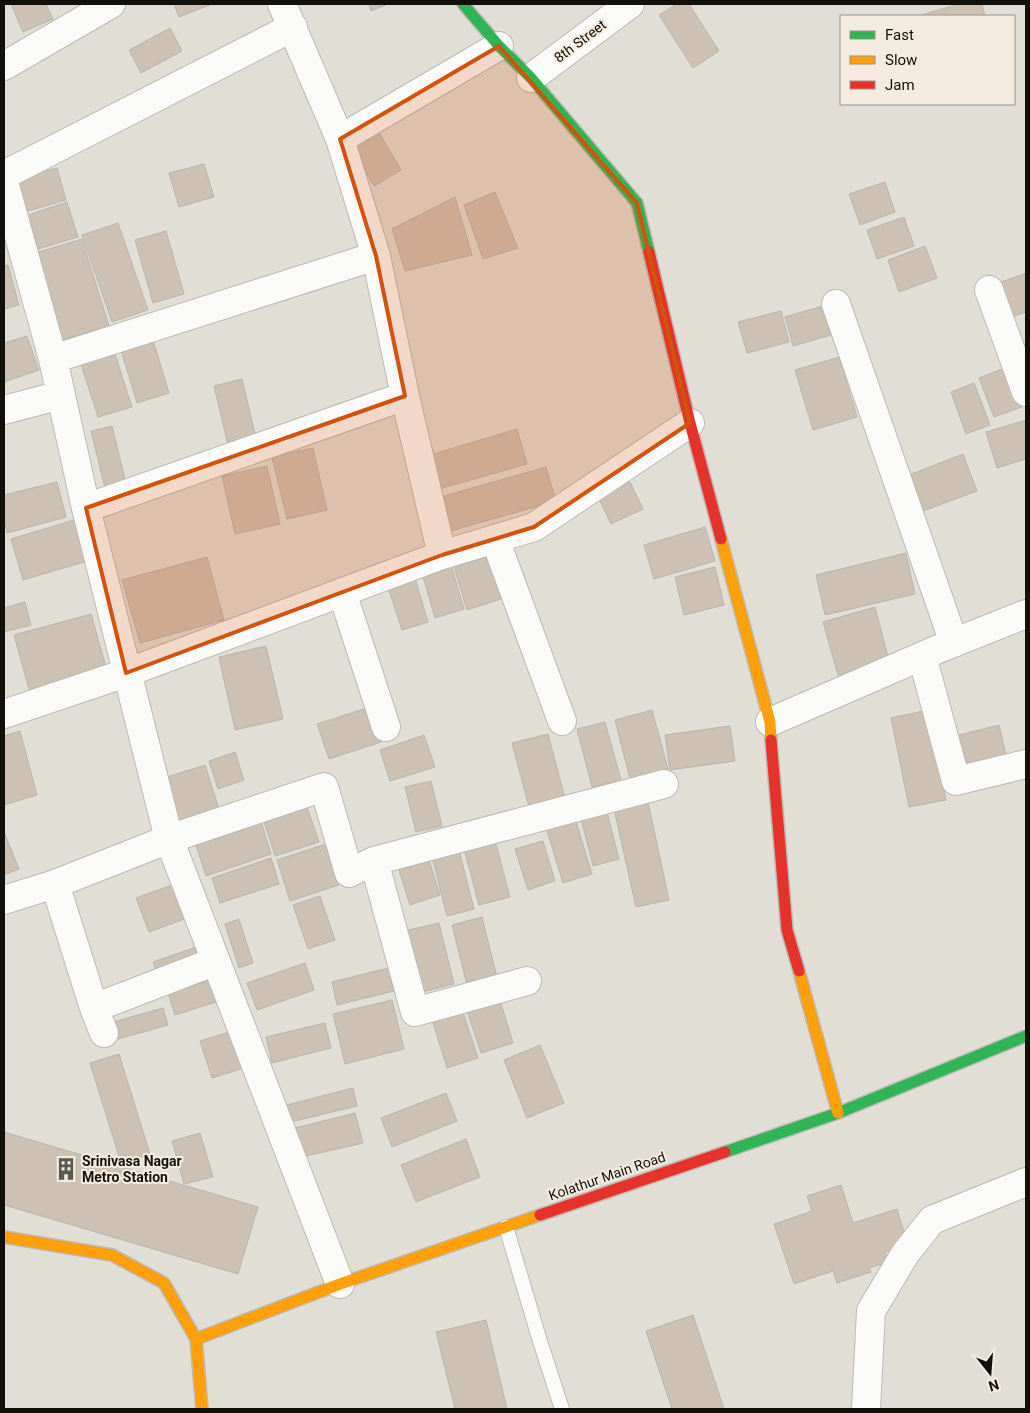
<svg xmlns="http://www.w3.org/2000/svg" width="1030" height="1413" viewBox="0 0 1030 1413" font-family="Roboto,sans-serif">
	<rect width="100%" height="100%" fill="#e1ded6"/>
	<!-- building -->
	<path fill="#ccc1b3" stroke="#b9b5b0" d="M11 4H46L53 19 23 32Z
		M174 4H212L179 17Z
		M369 4H388L371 11Z
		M677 4H689L719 51 693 68 659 15Z
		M959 4H982L985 16H918Z
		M170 28 182 51 141 73 129 50Z
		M380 134 401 170 374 186 353 150Z
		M204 164 214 197 179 207 169 173Z
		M57 168 66 200 25 212 16 179Z
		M885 182 895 212 860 225 849 194Z
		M495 192 518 248 483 259 464 205Z
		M455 197 472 255 405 271 392 229Z
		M67 202 78 237 38 249 28 215Z
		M904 217 914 246 877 259 867 230Z
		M118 223 148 310 112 322 82 235Z
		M166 231 184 294 153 303 135 240Z
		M82 239 109 326 58 341 32 254Z
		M925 246 937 278 899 292 888 260Z
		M8 265 19 305 4 309V266Z
		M1026 273V312L1009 318 996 284Z
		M823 306 831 335 793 346 785 317Z
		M781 311 789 342 747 353 738 322Z
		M27 336 39 370 4 382V343Z
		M153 340 169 393 137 403 121 350Z
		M115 354 132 407 98 417 81 364Z
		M839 357 857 417 813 430 795 370Z
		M1007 367 1022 407 994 417 979 378Z
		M242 379 256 438 228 445 214 386Z
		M974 383 990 425 966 434 951 392Z
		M1026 420V459L997 468 986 432Z
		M112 426 126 483 105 488 91 431Z
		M517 429 527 464 439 489 430 455Z
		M313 448 327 510 287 519 272 457Z
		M963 454 977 491 923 511 909 475Z
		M267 466 280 524 235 534 222 476Z
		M546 467 556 501 447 532 437 498Z
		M57 482 66 517 7 533 4 520V495Z
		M630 482 643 509 611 524 598 497Z
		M74 520 87 561 23 580 11 539Z
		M705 527 715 561 654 579 644 545Z
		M906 553 915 594 825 615 816 575Z
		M207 557 224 620 140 643 122 580Z
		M487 557 501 599 467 610 454 567Z
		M451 565 464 609 435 618 422 573Z
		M715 567 724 605 684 615 675 577Z
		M415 578 428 622 402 630 388 587Z
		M25 602 31 625 4 632V608Z
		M875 607 889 661 838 675 823 622Z
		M91 614 108 674 31 696 14 635Z
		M266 646 283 719 235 730 219 657Z
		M370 707 381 742 329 759 317 724Z
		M652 710 668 769 630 779 615 720Z
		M928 710 946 800 909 807 891 718Z
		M605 722 621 780 592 787 577 729Z
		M999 725 1006 755 962 765 955 736Z
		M730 726 735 761 670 770 665 735Z
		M20 731 37 795 4 805V736Z
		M548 734 565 798 529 807 512 743Z
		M424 735 435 767 390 781 380 750Z
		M235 752 244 780 218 789 209 761Z
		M205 765 220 812 179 825 164 778Z
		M431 781 442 826 416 832 405 787Z
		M648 802 669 900 636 907 614 809Z
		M307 807 319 842 275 856 264 821Z
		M606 808 619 859 593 866 580 815Z
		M574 815 592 874 563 883 545 824Z
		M261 821 271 854 206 876 195 842Z
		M4 832 19 869 4 875Z
		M494 837 510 897 479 905 463 845Z
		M543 841 555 881 528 890 515 849Z
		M326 844 339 885 290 901 277 860Z
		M459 850 474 909 447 916 432 857Z
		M428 857 440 895 410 905 398 867Z
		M271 858 279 884 220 903 212 878Z
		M177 883 190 917 149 932 136 898Z
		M320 896 335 940 308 949 293 905Z
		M482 917 497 977 467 985 452 925Z
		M239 919 253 963 239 968 225 924Z
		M439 923 454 984 418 993 404 931Z
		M199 946 205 962 159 978 153 962Z
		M305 963 314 990 257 1010 247 983Z
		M388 968 394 991 337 1005 332 982Z
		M210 980 216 1002 175 1015 168 993Z
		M499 997 513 1043 481 1053 466 1008Z
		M392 1000 404 1049 345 1064 333 1014Z
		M461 1006 478 1058 447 1068 431 1016Z
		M163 1008 168 1025 118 1039 113 1022Z
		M325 1023 331 1048 272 1063 266 1037Z
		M236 1030 247 1067 212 1078 200 1041Z
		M540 1045 564 1103 527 1118 504 1060Z
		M119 1054 150 1154 121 1163 90 1063Z
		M353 1088 357 1106 291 1122 287 1105Z
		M446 1093 457 1121 392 1147 381 1118Z
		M355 1113 363 1143 302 1157 295 1128Z
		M4 1132 258 1207 238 1274 4 1205Z
		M200 1133 213 1177 184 1184 172 1141Z
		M466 1139 480 1177 416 1202 401 1165Z
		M841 1185 853 1223 897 1209 908 1245 885 1252 889 1262 869 1268 871 1272 837 1283 833 1271 794 1284 774 1224 812 1211 807 1196Z
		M693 1315 724 1409H672L646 1331Z
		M486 1320 507 1409H455L436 1332Z"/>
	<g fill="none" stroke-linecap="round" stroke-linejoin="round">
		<defs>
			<path id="lane" d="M506 1227 539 1338 562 1409"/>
			<path id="street" d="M282 4 340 139 376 256 405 396 442 555
				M4 66 111 4
				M531 78 630 4
				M340 139 499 46
				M4 175 293 27
				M4 182 53 359 86 508 169 839 340 1284
				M989 290 1026 392
				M836 304 954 643
				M53 359 376 256
				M4 410 61 395
				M86 508 405 396
				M495 539 562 721
				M342 592 386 727
				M922 656 956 781 1026 764
				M4 714 126 673 442 555 534 527 690 423
				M770 722 943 647 1026 614
				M374 861 415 1012 527 981
				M55 884 94 1008 104 1033
				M4 900 55 884 169 839 324 787 349 873 374 861 664 784
				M94 1008 216 961
				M866 1409 871 1311 905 1254 932 1220 1026 1182"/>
			<path id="fast" d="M463 4 499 46 531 78 637 203 649 252
				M725 1152 838 1113 1026 1036"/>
			<path id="slow" d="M721 539 770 722 771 740
				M799 971 838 1113
				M4 1237 112 1255 164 1283 196 1339 202 1409
				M196 1339 340 1284 540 1215"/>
			<path id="jam" d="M649 252 690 423 721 539
				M771 740 787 930 799 971
				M540 1215 725 1152"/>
		</defs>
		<!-- lane casing -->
		<use href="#lane" stroke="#bdbab3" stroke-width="16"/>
		<!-- street casing -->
		<use href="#street" stroke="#bdbab3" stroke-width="30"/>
		<!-- fast casing -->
		<use href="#fast" stroke="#bdbab3" stroke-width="14"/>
		<!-- slow casing -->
		<use href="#slow" stroke="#bdbab3" stroke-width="14"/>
		<!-- jam casing -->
		<use href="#jam" stroke="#bdbab3" stroke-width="14"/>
		<!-- lane -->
		<use href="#lane" stroke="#fafaf9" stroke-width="14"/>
		<!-- street -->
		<use href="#street" stroke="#fafaf9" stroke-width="28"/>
		<!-- fast -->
		<use href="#fast" stroke="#30b455" stroke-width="11"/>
		<!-- slow -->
		<use href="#slow" stroke="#ff9f0a" stroke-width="11"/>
		<!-- jam -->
		<use href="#jam" stroke="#e5322d" stroke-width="11"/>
	</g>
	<!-- marked area -->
	<path fill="#d3520c" fill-opacity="0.2" stroke="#d3520c" stroke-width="4" stroke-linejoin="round" d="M499 46 637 203 690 423 534 527 442 555 126 673 86 508 405 396 376 256 340 139Z"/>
	<!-- icons -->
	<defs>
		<symbol id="building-bare" viewBox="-9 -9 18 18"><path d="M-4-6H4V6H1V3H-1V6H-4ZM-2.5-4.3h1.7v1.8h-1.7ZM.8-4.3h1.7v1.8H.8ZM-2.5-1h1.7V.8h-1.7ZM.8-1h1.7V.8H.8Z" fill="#5a5852" stroke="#f3ecde" stroke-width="2.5" paint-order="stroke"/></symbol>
	</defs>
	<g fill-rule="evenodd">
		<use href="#building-bare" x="50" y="1153" width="32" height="32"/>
	</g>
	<g text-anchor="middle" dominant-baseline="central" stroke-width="4" stroke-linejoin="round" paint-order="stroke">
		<!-- street labels -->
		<g font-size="14" fill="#12100b" stroke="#f3ecde">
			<text transform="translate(580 41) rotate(-37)">8th Street</text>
			<text transform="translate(607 1176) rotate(-19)">Kolathur Main Road</text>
		</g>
		<!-- poi labels -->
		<g font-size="14" font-weight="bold" fill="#12100b" stroke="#f3ecde" text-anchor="start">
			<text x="82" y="1161">Srinivasa Nagar<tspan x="82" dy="16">Metro Station</tspan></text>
		</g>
	</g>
	<!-- border -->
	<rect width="1030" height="1413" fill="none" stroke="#12100b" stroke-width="10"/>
	<!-- legend -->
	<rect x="840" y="15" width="175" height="90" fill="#f3ecde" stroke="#99948a"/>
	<rect x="850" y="31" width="25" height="8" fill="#30b455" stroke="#99948a"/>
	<text x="885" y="40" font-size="15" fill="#12100b">Fast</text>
	<rect x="850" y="56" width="25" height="8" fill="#ff9f0a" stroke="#99948a"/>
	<text x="885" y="65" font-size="15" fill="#12100b">Slow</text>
	<rect x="850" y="81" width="25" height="8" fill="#e5322d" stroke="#99948a"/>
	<text x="885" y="90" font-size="15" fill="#12100b">Jam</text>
	<!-- north arrow -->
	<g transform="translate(990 1373) rotate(163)" stroke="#f3ecde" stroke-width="4" paint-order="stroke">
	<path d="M0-4L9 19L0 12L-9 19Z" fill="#12100b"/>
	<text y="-8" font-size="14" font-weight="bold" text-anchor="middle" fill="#12100b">N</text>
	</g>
</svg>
